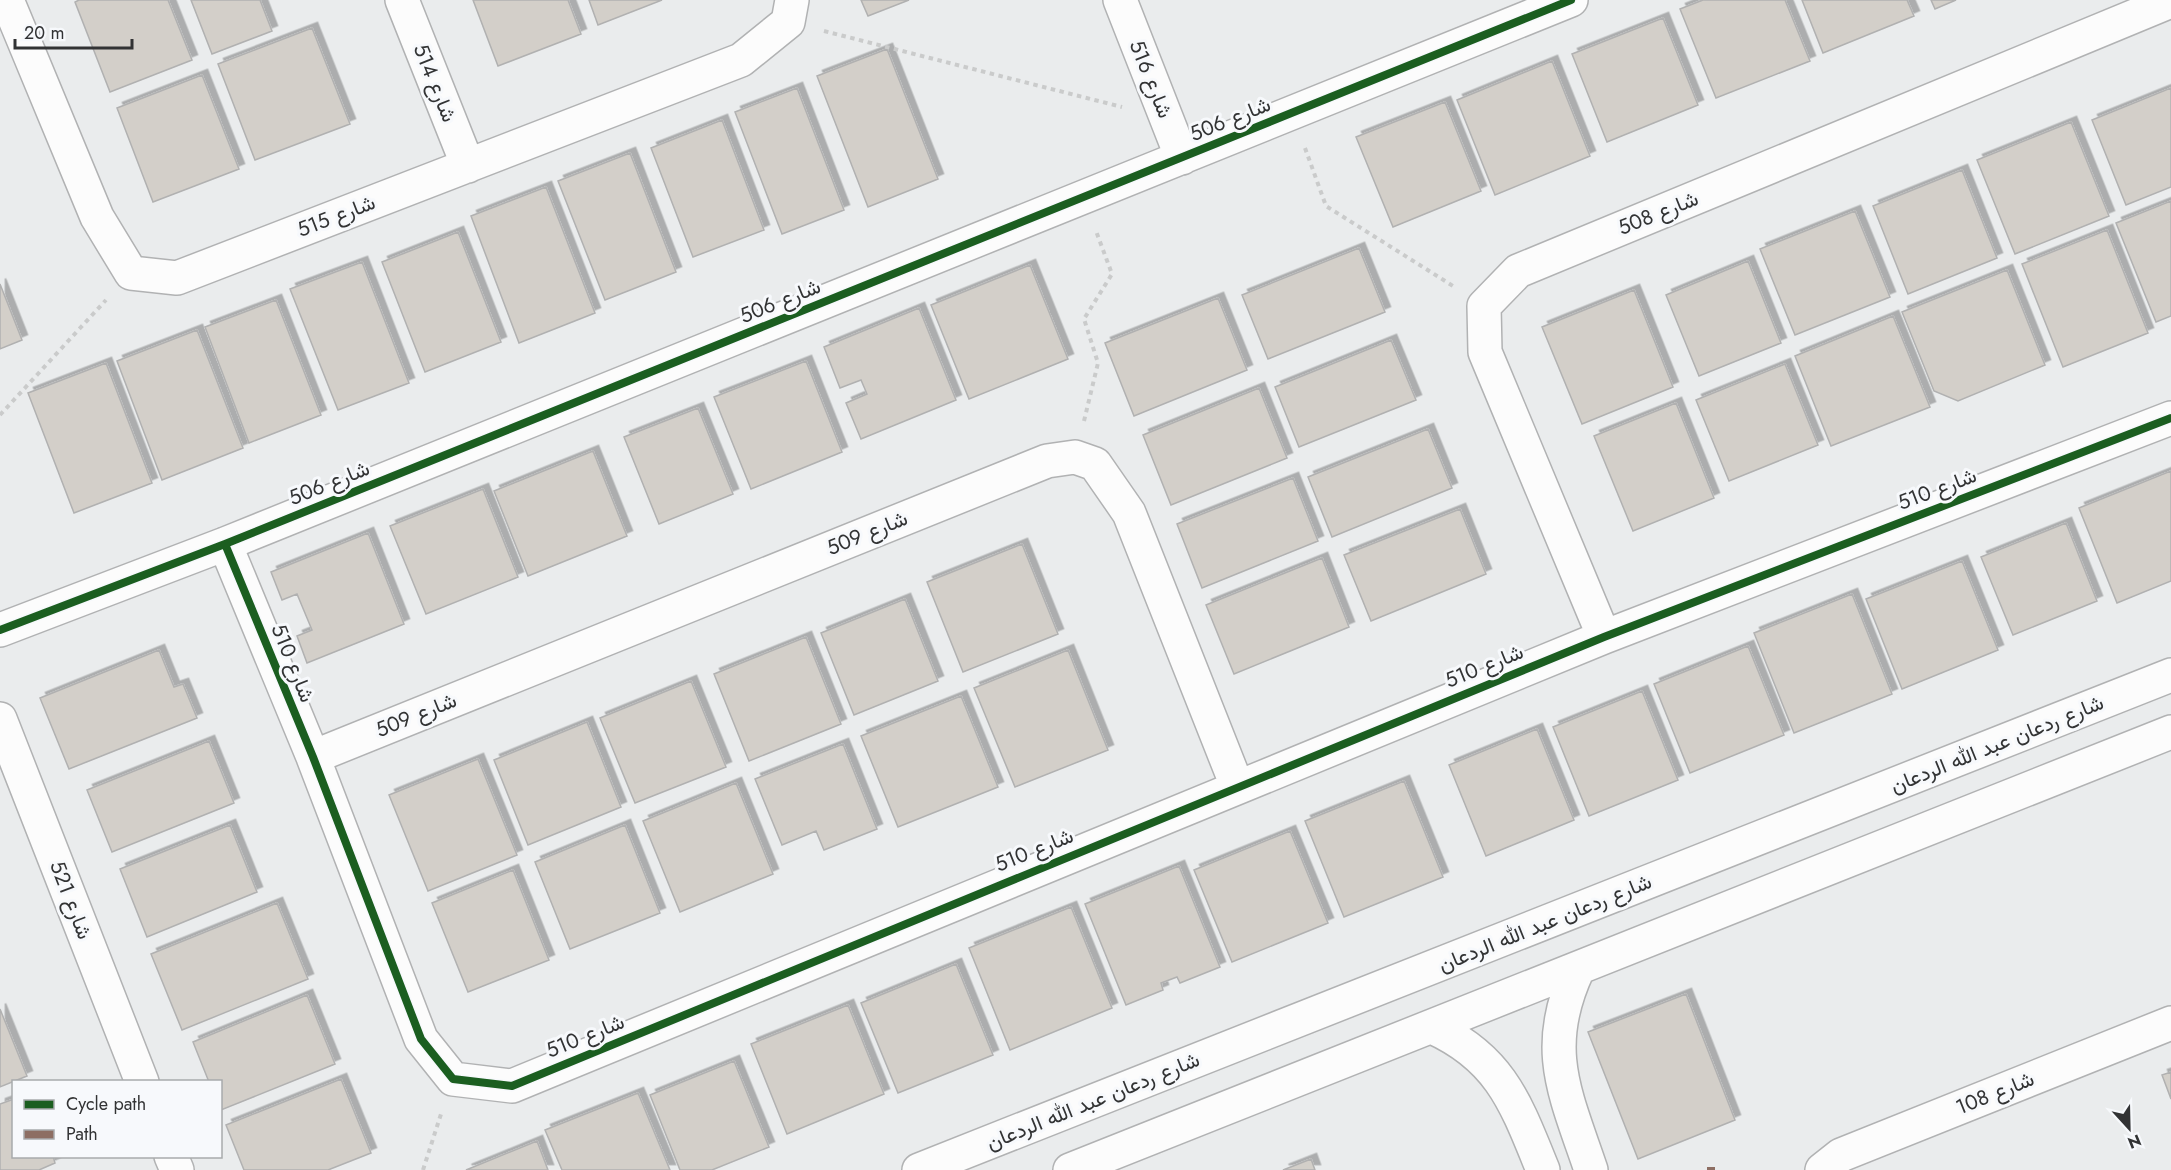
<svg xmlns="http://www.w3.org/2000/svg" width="2171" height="1170" viewBox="0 0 2171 1170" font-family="Jost,Vazirmatn,sans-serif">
	<defs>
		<filter id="shadow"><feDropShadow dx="5.5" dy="-5.5" stdDeviation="0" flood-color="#0004"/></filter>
	</defs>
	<rect width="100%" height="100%" fill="#eaeced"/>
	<!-- building -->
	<path fill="#d3cfc9" stroke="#b1b1b1" stroke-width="1.5" filter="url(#shadow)" d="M79 0H168L192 60 110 92 75 2Z
		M191 0H260L272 31 212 54Z
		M473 0H568L581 34 498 66Z
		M589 0H662L598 25Z
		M861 0H909L868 16Z
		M1703 0H1785L1810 61 1716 98 1680 9Z
		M1802 0H1907L1914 16 1823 53Z
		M1931 0H1956L1935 9Z
		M1663 18 1698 105 1607 142 1572 54Z
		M312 28 350 124 255 160 218 64Z
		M887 49 938 179 868 207 817 76Z
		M1552 61 1590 156 1495 195 1457 100Z
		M202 75 239 169 153 202 117 108Z
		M797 88 844 210 782 234 735 112Z
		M2171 88V187L2126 205 2092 120Z
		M1445 102 1481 191 1393 227 1356 137Z
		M722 120 764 230 693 257 651 148Z
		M2071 122 2109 216 2015 254 1977 160Z
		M630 153 676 272 605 300 558 181Z
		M1962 170 1997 258 1908 294 1873 206Z
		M546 187 595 313 519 343 471 216Z
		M2171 201V316L2156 322 2116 223Z
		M1855 211 1890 297 1795 335 1760 249Z
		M2107 230 2148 333 2063 367 2022 264Z
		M458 232 501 342 425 372 382 262Z
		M1359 248 1385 312 1268 359 1242 295Z
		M1748 261 1781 343 1699 376 1666 295Z
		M362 262 409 383 338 410 290 289Z
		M1030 265 1068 359 969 399 931 305Z
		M2007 270 2045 365 1958 401 1934 391 1902 312Z
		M0 284 22 340 0 349Z
		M1634 290 1673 387 1582 424 1542 327Z
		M1218 298 1247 370 1134 416 1105 343Z
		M276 300 321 415 249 443 205 327Z
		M919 308 956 400 861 439 846 403 867 394 861 380 840 388 824 347Z
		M1893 316 1930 407 1831 446 1795 356Z
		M197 330 243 448 162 480 117 361Z
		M1391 340 1416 400 1299 447 1275 387Z
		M806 361 842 452 751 489 714 397Z
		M106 363 152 483 74 513 28 393Z
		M1785 364 1818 445 1729 481 1696 400Z
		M1259 388 1287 458 1171 505 1143 435Z
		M1676 403 1714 498 1633 531 1594 436Z
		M698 408 733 494 659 524 624 437Z
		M1428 429 1452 488 1332 537 1308 477Z
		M593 451 627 536 528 576 494 491Z
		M2171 471V581L2117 603 2079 508Z
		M1293 478 1318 541 1202 588 1177 524Z
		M483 489 518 577 426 614 390 526Z
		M1460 509 1486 574 1371 621 1344 555Z
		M2066 523 2097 601 2013 635 1981 557Z
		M368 533 404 624 307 663 297 636 312 630 297 594 282 600 271 572Z
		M1022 544 1058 634 963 672 927 582Z
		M1322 558 1349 627 1234 674 1206 605Z
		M1962 561 1998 650 1902 689 1866 599Z
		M1852 594 1892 694 1794 733 1754 633Z
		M905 599 938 681 854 715 821 633Z
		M806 637 841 724 749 761 714 674Z
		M1748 646 1784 735 1690 773 1654 684Z
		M159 650 174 687 183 684 197 718 69 769 40 698Z
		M1068 650 1108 750 1015 787 974 688Z
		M691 681 726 767 635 803 600 718Z
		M1642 691 1678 780 1589 816 1553 727Z
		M961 696 998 787 898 827 861 736Z
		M587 722 621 807 528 845 494 760Z
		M1537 729 1574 820 1486 856 1449 765Z
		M209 741 234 803 112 852 87 790Z
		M843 744 877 829 824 850 816 831 782 845 755 779Z
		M478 759 517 855 428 891 389 795Z
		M1404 781 1443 877 1344 917 1305 821Z
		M736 783 773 874 680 912 643 821Z
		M230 825 257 892 147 937 120 869Z
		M625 825 660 913 570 949 535 862Z
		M1290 831 1328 923 1232 962 1194 870Z
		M1179 866 1220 967 1180 983 1177 977 1161 983 1163 990 1126 1005 1085 904Z
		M513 870 549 960 468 992 432 903Z
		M277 903 308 979 182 1030 151 954Z
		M1071 907 1112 1008 1010 1050 969 948Z
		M956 964 993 1055 898 1093 861 1003Z
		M1686 994 1735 1120 1638 1159 1588 1032Z
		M307 995 335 1064 221 1110 220 1082H209L193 1042Z
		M848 1005 884 1094 787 1134 751 1044Z
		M0 1009 27 1076 0 1087Z
		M734 1061 769 1147 712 1170H680L650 1095Z
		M2171 1072V1099L2162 1075Z
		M341 1079 371 1153 328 1170H244L226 1125Z
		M638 1093 670 1170H562L545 1130Z
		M14 1099V1156H53L55 1163 39 1170H0V1104Z
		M537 1141 548 1170H466Z
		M1311 1159 1315 1170H1283Z"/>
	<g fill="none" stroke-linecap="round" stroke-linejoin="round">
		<defs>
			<path id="street" d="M7 0 97 217 131 273 177 278 741 60 788 22 792 0
				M402 0 468 166
				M1120 0 1182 158
				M225 544 313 757 421 1039 453 1079 512 1086 1604 637 2171 418
				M0 630 225 544 1571 0
				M1604 637 1485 352 1484 306 1518 271 2171 1
				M0 719 142 1082
				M313 757 1047 461 1075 457 1095 464 1129 513 1237 786
				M171 1156 177 1170
				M1822 1170 1841 1155 2171 1023"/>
			<path id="secondary" d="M1578 969C1541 1048 1565 1093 1591 1170
				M1432 1027C1501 1058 1516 1104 1543 1170
				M919 1170 2171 675
				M1070 1170 2171 732"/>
		</defs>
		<!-- street casing -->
		<use href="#street" stroke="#b1b2b3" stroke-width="36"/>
		<!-- secondary casing -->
		<use href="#secondary" stroke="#b1b2b3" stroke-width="36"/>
		<!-- path -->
		<path stroke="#cacbcb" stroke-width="4" stroke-dasharray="4.5 4.5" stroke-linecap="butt" d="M824 31 1122 107
			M1305 148 1326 206 1453 286
			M0 415 106 300
			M1084 421 1098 363 1084 319 1112 274 1096 231
			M423 1170 441 1114"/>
		<!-- street -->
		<use href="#street" stroke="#fcfcfc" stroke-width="33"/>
		<!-- secondary -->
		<use href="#secondary" stroke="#fcfcfc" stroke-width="33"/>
		<!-- quiet -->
		<path stroke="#8d6e63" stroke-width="6" stroke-dasharray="12 6" stroke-linecap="butt" d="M1707 1170H1715"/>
		<defs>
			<path id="cycleway" d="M225 544 313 757 421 1039 453 1079 512 1086 1604 637 2171 418
				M0 630 225 544 1571 0"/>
		</defs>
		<!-- cycleway casing -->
		<use href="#cycleway" stroke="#f7f9fc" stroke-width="11"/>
		<!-- cycleway -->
		<use href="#cycleway" stroke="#1b5e20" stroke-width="8"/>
	</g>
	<g text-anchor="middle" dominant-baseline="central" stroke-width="6" stroke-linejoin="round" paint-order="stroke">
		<!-- street labels -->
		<g font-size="21" fill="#323334" stroke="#f7f9fc">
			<text transform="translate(1151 79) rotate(68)">شارع 516</text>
			<text transform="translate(435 83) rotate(68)">شارع 514</text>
			<text transform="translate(1230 119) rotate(-22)">شارع 506</text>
			<text transform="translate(1658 213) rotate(-22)">شارع 508</text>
			<text transform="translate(336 216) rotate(-21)">شارع 515</text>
			<text transform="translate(780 301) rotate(-22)">شارع 506</text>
			<text transform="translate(329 483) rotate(-22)">شارع 506</text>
			<text transform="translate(1937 489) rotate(-21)">شارع 510</text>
			<text transform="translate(867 533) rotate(-22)">شارع 509</text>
			<text transform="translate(293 663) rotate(68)">شارع 510</text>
			<text transform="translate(1484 666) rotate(-22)">شارع 510</text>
			<text transform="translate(416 715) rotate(-22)">شارع 509</text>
			<text transform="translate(1997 744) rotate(-22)">شارع ردعان عبد الله الردعان</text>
			<text transform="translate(1034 850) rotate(-22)">شارع 510</text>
			<text transform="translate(71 900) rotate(69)">شارع 521</text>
			<text transform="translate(1545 923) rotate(-22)">شارع ردعان عبد الله الردعان</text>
			<text transform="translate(585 1036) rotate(-22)">شارع 510</text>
			<text transform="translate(1995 1093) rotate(-22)">شارع 108</text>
			<text transform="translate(1093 1101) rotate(-22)">شارع ردعان عبد الله الردعان</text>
		</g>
	</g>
	<!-- legend -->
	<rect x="12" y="1080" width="210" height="78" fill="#f7f9fc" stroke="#a8aaac" stroke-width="1.5"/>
	<rect x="24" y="1100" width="30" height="9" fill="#1b5e20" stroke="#a8aaac" stroke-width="1.5"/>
	<text x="66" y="1110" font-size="18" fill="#323334">Cycle path</text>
	<rect x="24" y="1130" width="30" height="9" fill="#8d6e63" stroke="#a8aaac" stroke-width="1.5"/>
	<text x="66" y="1140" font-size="18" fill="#323334">Path</text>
	<!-- north arrow -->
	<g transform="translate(2129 1128) rotate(158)" stroke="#f7f9fc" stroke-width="4.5" paint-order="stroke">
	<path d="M0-4.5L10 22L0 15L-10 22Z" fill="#323334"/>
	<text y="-9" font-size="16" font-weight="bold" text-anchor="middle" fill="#323334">N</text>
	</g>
	<!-- scale -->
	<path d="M15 39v9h117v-9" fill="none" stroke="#323334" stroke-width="3"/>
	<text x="24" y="39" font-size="18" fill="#323334" stroke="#f7f9fc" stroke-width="4.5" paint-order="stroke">20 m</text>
</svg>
